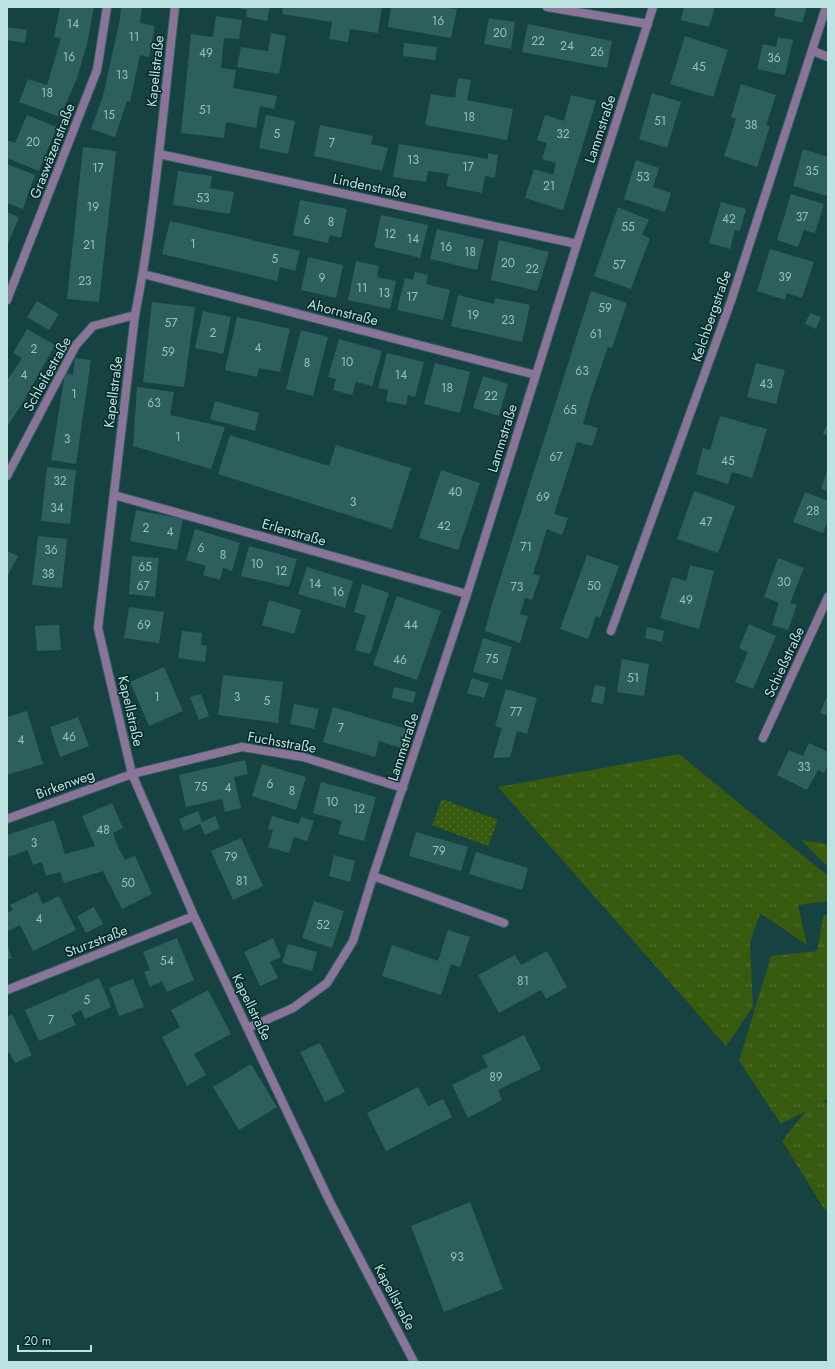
<svg xmlns="http://www.w3.org/2000/svg" width="835" height="1369" viewBox="0 0 835 1369" font-family="Jost,sans-serif">
	<defs>
		<pattern id="grass-tufts" width="24" height="20" patternUnits="userSpaceOnUse"><rect width="24" height="20" fill="#375a0e"/><path d="M3 7l-1-3M5 7V3M7 7l1-3M15 17l-1-3M17 17v-4M19 17l1-3" fill="none" stroke="#527231"/></pattern>
		<pattern id="park-dots" width="8" height="8" patternUnits="userSpaceOnUse"><rect width="8" height="8" fill="#375a0e"/><path d="M2 2h.1M6 6h.1" fill="none" stroke="#527231" stroke-width="1.8" stroke-linecap="round"/></pattern>
	</defs>
	<rect width="100%" height="100%" fill="#164342"/>
	<!-- grass -->
	<path fill="url(#grass-tufts)" d="M679 754 828 876V901L798 905 807 945 760 913 750 943 753 1007 726 1046 498 787Z
		M801 840 828 844V867Z
		M828 914V1099L822 1102 828 1103V1215L782 1141 806 1111 781 1124 739 1061 771 956 817 951 823 916Z"/>
	<!-- park -->
	<path fill="url(#park-dots)" d="M442 799 498 820 488 846 432 825Z"/>
	<!-- building -->
	<path fill="#2c5f5d" d="M60 7H94L87 44 77 78 60 117 19 102 28 79 47 85 61 38 54 37Z
		M121 7H142L140 23 155 26 149 57 140 55 130 102 127 101 115 137 91 129 103 96 120 19Z
		M234 7H270L267 21 246 17 247 10Z
		M283 7H382L378 33 350 29 348 42 329 39 332 22 282 14Z
		M391 7H444L457 9 451 38 388 27Z
		M684 7H715L709 27 681 20Z
		M776 7H807L802 23 774 16Z
		M216 16 242 20 239 39 224 38 221 68 236 70 233 88 277 96 274 109 260 106 256 128 226 122 224 138 181 133 191 34 213 37Z
		M489 18 515 22 511 49 484 44Z
		M528 24 612 41 607 68 522 52Z
		M7 27 27 30 25 43 7 40Z
		M271 33 286 36 279 74 237 67 241 47 268 51Z
		M685 36 728 50 713 97 670 84Z
		M778 37 793 40 785 75 757 69 763 44 776 47Z
		M404 43 437 47 435 60 403 56Z
		M458 78 471 80 467 100 513 109 507 140 425 125 431 94 455 98Z
		M741 84 776 95 766 125 770 126 757 167 724 156 736 119 731 117Z
		M652 93 681 102 667 148 639 139Z
		M571 95 596 101 563 210 525 198 534 169 553 175 556 163 542 159 547 143 537 140 545 115 564 121Z
		M27 115 57 127 39 171 7 158V140L15 143Z
		M266 115 295 121 288 154 259 148Z
		M320 125 373 136 371 144 388 148 382 171 314 156Z
		M399 144 488 159V153L498 155 495 178 485 176 482 193 446 186 449 174 428 171 426 182 393 177Z
		M83 147 116 151 99 302 67 299Z
		M803 149 828 157V192L827 196 793 186Z
		M636 160 659 168 653 187 671 193 665 212 624 199Z
		M7 164 35 175 23 209 7 203Z
		M178 171 212 176 210 188 234 192 230 214 173 205Z
		M791 194 824 204 815 233 804 230 798 247 777 240Z
		M300 200 347 209 341 238 330 235 328 243 293 235Z
		M721 202 746 209 740 231 735 230 730 249 709 243Z
		M618 207 649 220 642 235 650 238 631 289 594 276Z
		M7 212 19 217 7 246Z
		M381 215 428 225 420 258 374 247Z
		M170 221 300 251 295 271 280 267 277 281 162 254Z
		M437 229 484 240 477 270 430 259Z
		M499 240 549 252 537 291 491 280Z
		M770 249 814 262 802 298 787 293 785 300 757 291Z
		M308 257 343 265 336 298 301 290Z
		M356 261 379 266 377 277 396 281 390 309 348 300Z
		M415 272 428 275 426 284 450 290 443 320 397 310 405 278 413 280Z
		M591 291 627 303 612 348 608 347 591 396 583 424 598 428 592 446 577 442 554 514 568 518 562 535 547 529 533 574 540 576 532 600 525 598 520 614 528 616 520 643 485 631 492 604Z
		M458 295 494 304 495 298 530 305 522 342 451 326Z
		M37 301 59 314 49 330 27 317Z
		M152 302 195 307 184 387 143 382Z
		M203 311 231 317 223 354 195 348Z
		M810 313 821 317 816 329 805 324Z
		M237 317 290 329 280 372 259 368 257 377 225 370Z
		M27 329 55 345 22 404 7 427V381L22 358 13 353Z
		M301 330 328 337 313 396 286 389Z
		M339 339 382 351 372 386 356 382 352 395 333 390 336 379 328 377Z
		M387 353 424 362 415 397 408 395 406 405 386 401 388 390 378 388Z
		M75 358 91 360 76 464 51 460 65 373 73 375Z
		M435 363 470 372 460 413 424 404Z
		M756 363 785 370 776 404 747 397Z
		M483 376 508 384 499 416 473 408Z
		M137 387 174 392 170 415 225 427 211 469 133 446Z
		M215 401 259 413 255 431 210 419Z
		M720 416 767 429 752 478 732 472 728 484 696 474 703 448 710 450Z
		M828 422V436L823 434Z
		M230 435 329 466 336 445 411 468 392 529 218 474Z
		M47 467 76 470 70 524 41 521Z
		M441 470 480 483 458 550 419 538Z
		M827 471H828V491L821 489Z
		M694 491 735 506 718 553 677 539Z
		M805 492 828 501V521L823 533 793 522Z
		M136 510 183 519 177 550 130 541Z
		M195 529 240 543 232 571 223 568 220 580 203 575 206 566 186 560Z
		M38 536 67 539 62 588 32 585Z
		M249 546 297 559 289 587 241 576Z
		M7 551 18 556 7 577Z
		M587 555 619 566 600 618 596 616 588 639 560 629Z
		M132 556 159 558 155 597 129 594Z
		M778 558 804 568 790 603 797 605 788 630 772 625 779 603 764 597Z
		M690 565 714 571 699 629 660 618 672 577 686 581Z
		M307 567 353 581 345 608 298 594Z
		M362 584 389 593 370 654 355 650 366 616 354 612Z
		M397 596 441 611 417 680 373 665Z
		M269 600 301 610 294 634 262 625Z
		M129 607 164 612 159 643 124 638Z
		M749 624 776 636 753 689 735 682 748 652 739 648Z
		M59 625 61 650 37 651 35 626Z
		M647 627 664 631 662 642 645 638Z
		M182 631 202 633 201 645 207 646 205 662 178 658Z
		M483 638 512 647 502 680 473 672Z
		M622 659 649 664 644 696 617 692Z
		M164 667 183 711 149 726 130 682Z
		M223 675 283 682 278 723 218 715Z
		M472 678 489 684 484 698 467 693Z
		M595 685 606 687 603 704 591 702Z
		M394 687 416 692 413 703 392 698Z
		M506 689 537 698 527 734 517 731 510 757 493 758 502 728 495 726Z
		M201 694 209 716 199 720 190 697Z
		M828 694V716L820 713Z
		M294 704 319 709 314 729 290 724Z
		M333 707 407 729 401 748 379 741 375 757 323 742Z
		M27 711 43 764 7 775V717Z
		M78 717 89 746 60 757 50 727Z
		M809 743 828 752V764L824 773 818 770 807 790 777 775 789 750 803 756Z
		M245 760 248 774 234 777 241 808 225 812 222 799 186 807 179 775Z
		M262 764 306 777 296 810 252 796Z
		M321 782 376 797 364 841 338 834 342 821 313 813Z
		M112 803 123 828 113 833 119 849 125 860 135 856 152 894 122 909 103 871 64 883 60 872 46 876 42 862 33 865 28 850 8 857 7 835 54 820 65 854 95 846 82 816Z
		M198 811 202 822 215 816 220 828 205 835 200 824 184 831 179 819Z
		M272 816 299 824 301 817 314 821 307 841 294 837 289 853 268 847 273 830 268 829Z
		M416 832 468 847 461 871 409 856Z
		M241 838 263 886 233 900 211 851Z
		M476 852 528 868 522 890 469 874Z
		M334 855 355 861 350 882 329 876Z
		M37 892 43 904 59 896 76 930 33 951 20 925 8 931 7 928V913L13 910 10 905Z
		M314 901 344 911 332 948 302 938Z
		M94 907 103 924 86 933 77 916Z
		M448 930 470 937 460 967 451 964 441 995 382 976 392 945 438 961Z
		M177 938 194 980 167 992 162 981 150 987 144 972 150 970 143 952Z
		M273 938 281 957 270 962 278 978 260 986 244 952Z
		M7 944 12 958 7 960Z
		M288 944 317 952 312 971 282 963Z
		M547 951 567 987 546 999 541 990 499 1013 478 975 515 955 521 965Z
		M99 978 111 1007 85 1019 81 1010 71 1015 76 1025 39 1041 25 1010Z
		M133 979 144 1007 119 1016 109 988Z
		M208 990 231 1034 194 1054 206 1075 187 1086 162 1037 180 1027 171 1010Z
		M12 1014 32 1055 15 1063 9 1052 7 1053V1017Z
		M524 1035 541 1069 498 1090 502 1100 468 1118 452 1085 488 1067 482 1056Z
		M320 1043 345 1092 325 1102 300 1052Z
		M251 1064 277 1107 239 1130 213 1087Z
		M418 1087 428 1106 443 1099 452 1117 386 1151 367 1113Z
		M470 1202 503 1289 444 1312 411 1226Z"/>
	<g fill="none" stroke-linecap="round" stroke-linejoin="round">
		<defs>
			<path id="service" d="M7 819 132 774"/>
			<path id="minor" d="M175 7C163 110 155 214 135 315L98 628 132 774 194 916 330 1202 414 1362
				M547 7 648 24
				M813 51 828 57
				M159 154 577 244
				M143 274 536 375
				M7 300 97 70 107 7
				M7 476 76 345 93 326 135 315
				M114 495 467 594
				M611 631 731 301 826 7
				M763 738 828 597
				M132 774 242 747 303 757 403 788
				M373 876 504 923
				M7 990 194 916
				M248 1028 293 1008 327 983 353 941 373 876 467 594 577 244 653 7"/>
		</defs>
		<!-- service casing -->
		<use href="#service" stroke="#34605f" stroke-width="10"/>
		<!-- minor casing -->
		<use href="#minor" stroke="#34605f" stroke-width="10"/>
		<!-- service -->
		<use href="#service" stroke="#8b7499" stroke-width="8"/>
		<!-- minor -->
		<use href="#minor" stroke="#8b7499" stroke-width="8"/>
	</g>
	<g text-anchor="middle" dominant-baseline="central" stroke-width="3" stroke-linejoin="round" paint-order="stroke">
		<!-- number labels -->
		<g font-size="12" fill="#98c2c0">
			<text x="438" y="21">16</text>
			<text x="73" y="24">14</text>
			<text x="500" y="33">20</text>
			<text x="134" y="37">11</text>
			<text x="538" y="41">22</text>
			<text x="567" y="46">24</text>
			<text x="597" y="52">26</text>
			<text x="206" y="53">49</text>
			<text x="69" y="57">16</text>
			<text x="774" y="58">36</text>
			<text x="699" y="67">45</text>
			<text x="122" y="75">13</text>
			<text x="47" y="93">18</text>
			<text x="205" y="110">51</text>
			<text x="109" y="115">15</text>
			<text x="469" y="117">18</text>
			<text x="660" y="121">51</text>
			<text x="751" y="125">38</text>
			<text x="277" y="134">5</text>
			<text x="563" y="134">32</text>
			<text x="33" y="142">20</text>
			<text x="332" y="143">7</text>
			<text x="413" y="160">13</text>
			<text x="468" y="167">17</text>
			<text x="98" y="168">17</text>
			<text x="812" y="171">35</text>
			<text x="643" y="177">53</text>
			<text x="549" y="186">21</text>
			<text x="203" y="198">53</text>
			<text x="93" y="207">19</text>
			<text x="802" y="217">37</text>
			<text x="729" y="219">42</text>
			<text x="307" y="220">6</text>
			<text x="331" y="222">8</text>
			<text x="628" y="227">55</text>
			<text x="390" y="234">12</text>
			<text x="413" y="239">14</text>
			<text x="193" y="244">1</text>
			<text x="89" y="245">21</text>
			<text x="446" y="247">16</text>
			<text x="470" y="252">18</text>
			<text x="275" y="259">5</text>
			<text x="508" y="263">20</text>
			<text x="619" y="265">57</text>
			<text x="532" y="269">22</text>
			<text x="785" y="277">39</text>
			<text x="322" y="278">9</text>
			<text x="85" y="281">23</text>
			<text x="362" y="288">11</text>
			<text x="384" y="293">13</text>
			<text x="412" y="297">17</text>
			<text x="605" y="308">59</text>
			<text x="473" y="315">19</text>
			<text x="508" y="320">23</text>
			<text x="171" y="323">57</text>
			<text x="213" y="333">2</text>
			<text x="596" y="334">61</text>
			<text x="258" y="348">4</text>
			<text x="34" y="349">2</text>
			<text x="168" y="352">59</text>
			<text x="347" y="362">10</text>
			<text x="307" y="363">8</text>
			<text x="582" y="371">63</text>
			<text x="24" y="375">4</text>
			<text x="401" y="375">14</text>
			<text x="766" y="384">43</text>
			<text x="447" y="388">18</text>
			<text x="74" y="394">1</text>
			<text x="491" y="396">22</text>
			<text x="154" y="403">63</text>
			<text x="570" y="410">65</text>
			<text x="178" y="437">1</text>
			<text x="67" y="439">3</text>
			<text x="556" y="457">67</text>
			<text x="728" y="461">45</text>
			<text x="60" y="481">32</text>
			<text x="455" y="492">40</text>
			<text x="543" y="497">69</text>
			<text x="353" y="502">3</text>
			<text x="57" y="508">34</text>
			<text x="813" y="511">28</text>
			<text x="706" y="522">47</text>
			<text x="444" y="526">42</text>
			<text x="146" y="528">2</text>
			<text x="170" y="532">4</text>
			<text x="526" y="547">71</text>
			<text x="201" y="548">6</text>
			<text x="51" y="550">36</text>
			<text x="223" y="555">8</text>
			<text x="257" y="564">10</text>
			<text x="145" y="567">65</text>
			<text x="281" y="571">12</text>
			<text x="48" y="574">38</text>
			<text x="784" y="582">30</text>
			<text x="315" y="584">14</text>
			<text x="143" y="586">67</text>
			<text x="594" y="586">50</text>
			<text x="517" y="587">73</text>
			<text x="338" y="592">16</text>
			<text x="686" y="600">49</text>
			<text x="144" y="625">69</text>
			<text x="411" y="625">44</text>
			<text x="492" y="659">75</text>
			<text x="400" y="660">46</text>
			<text x="633" y="678">51</text>
			<text x="157" y="697">1</text>
			<text x="237" y="697">3</text>
			<text x="267" y="701">5</text>
			<text x="516" y="712">77</text>
			<text x="341" y="728">7</text>
			<text x="69" y="737">46</text>
			<text x="21" y="740">4</text>
			<text x="804" y="767">33</text>
			<text x="270" y="784">6</text>
			<text x="201" y="787">75</text>
			<text x="228" y="788">4</text>
			<text x="292" y="791">8</text>
			<text x="332" y="802">10</text>
			<text x="359" y="809">12</text>
			<text x="103" y="830">48</text>
			<text x="34" y="843">3</text>
			<text x="439" y="851">79</text>
			<text x="231" y="857">79</text>
			<text x="242" y="881">81</text>
			<text x="128" y="883">50</text>
			<text x="39" y="919">4</text>
			<text x="323" y="925">52</text>
			<text x="167" y="961">54</text>
			<text x="523" y="981">81</text>
			<text x="87" y="1000">5</text>
			<text x="51" y="1020">7</text>
			<text x="496" y="1077">89</text>
			<text x="457" y="1257">93</text>
		</g>
		<!-- street labels -->
		<g font-size="14" fill="#bce3e1" stroke="#032827">
			<text transform="translate(155 71) rotate(-84)">Kapellstraße</text>
			<text transform="translate(600 129) rotate(-72)">Lammstraße</text>
			<text transform="translate(52 151) rotate(-69)">Graswäzenstraße</text>
			<text transform="translate(370 186) rotate(12)">Lindenstraße</text>
			<text transform="translate(343 312) rotate(14)">Ahornstraße</text>
			<text transform="translate(711 316) rotate(-71)">Kelchbergstraße</text>
			<text transform="translate(47 374) rotate(-61)">Schleifestraße</text>
			<text transform="translate(113 392) rotate(-83)">Kapellstraße</text>
			<text transform="translate(502 438) rotate(-73)">Lammstraße</text>
			<text transform="translate(294 532) rotate(16)">Erlenstraße</text>
			<text transform="translate(784 662) rotate(-65)">Schießstraße</text>
			<text transform="translate(131 711) rotate(77)">Kapellstraße</text>
			<text transform="translate(282 742) rotate(10)">Fuchsstraße</text>
			<text transform="translate(403 747) rotate(-72)">Lammstraße</text>
			<text transform="translate(65 784) rotate(-20)">Birkenweg</text>
			<text transform="translate(96 941) rotate(-21)">Sturzstraße</text>
			<text transform="translate(252 1007) rotate(64)">Kapellstraße</text>
			<text transform="translate(395 1297) rotate(62)">Kapellstraße</text>
		</g>
	</g>
	<!-- border -->
	<rect width="835" height="1369" fill="none" stroke="#bce3e1" stroke-width="16"/>
	<!-- scale -->
	<path d="M18 1345v6h73v-6" fill="none" stroke="#bce3e1" stroke-width="2"/>
	<text x="24" y="1345" font-size="12" fill="#bce3e1" stroke="#032827" stroke-width="3" paint-order="stroke">20 m</text>
</svg>
